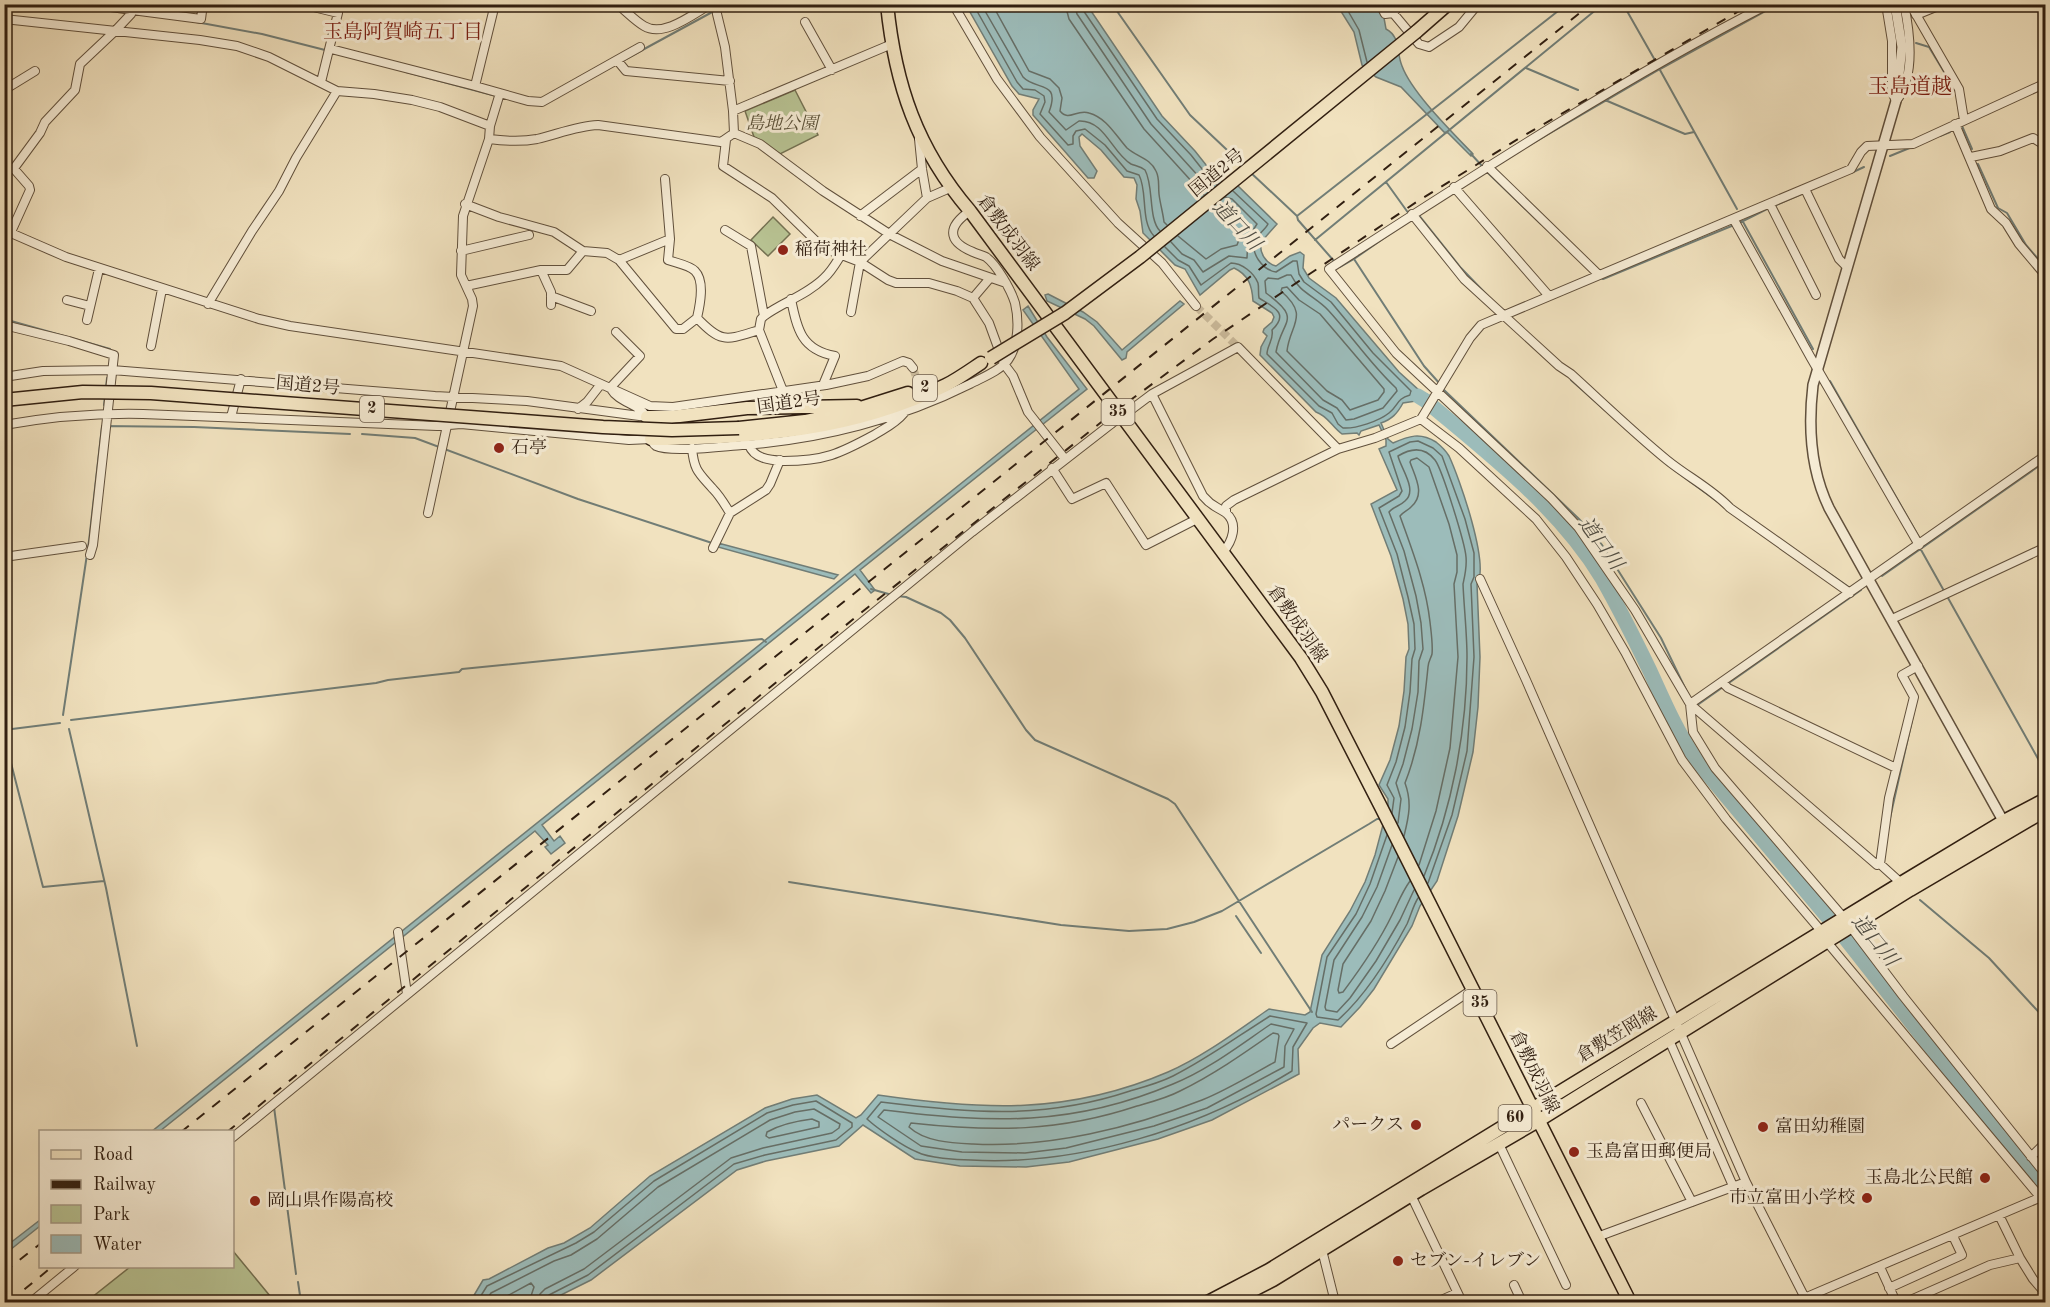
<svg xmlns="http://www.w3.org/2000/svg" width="2050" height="1307" viewBox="0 0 2050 1307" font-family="'Old Standard TT','Noto Serif JP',serif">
	<rect width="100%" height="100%" fill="#f1e2bf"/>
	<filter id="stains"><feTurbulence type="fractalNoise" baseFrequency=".00333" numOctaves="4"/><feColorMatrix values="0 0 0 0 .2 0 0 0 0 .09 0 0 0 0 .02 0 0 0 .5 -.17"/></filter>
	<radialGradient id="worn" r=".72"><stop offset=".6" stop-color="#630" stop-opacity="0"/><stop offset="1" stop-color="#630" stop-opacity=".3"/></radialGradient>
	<!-- green -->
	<path fill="#b8c393" stroke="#747152" stroke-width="1.5" d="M795 90 818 135 780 154 754 137 745 111Z
		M773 217 790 234 768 256 751 240Z
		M233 1251 275 1302H86L130 1267 232 1266Z"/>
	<!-- water -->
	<path fill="#9cbcba" stroke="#717d76" stroke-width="1.5" d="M966 5H1087L1162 116 1195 151 1214 175 1223 182 1238 186 1277 224 1261 242C1259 252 1265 263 1276 266L1290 256 1300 252 1304 255 1303 268 1309 278 1336 298 1399 372 1420 391 1431 396 1425 406 1416 401 1403 403C1397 414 1392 419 1381 423L1388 439 1393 443C1409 436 1420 432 1436 442 1441 446 1446 451 1449 456 1459 477 1490 565 1477 584L1480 657 1478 707 1473 752 1458 816 1437 881 1420 906 1412 926 1374 989 1360 1007 1341 1027 1320 1023 1313 1028 1298 1049 1299 1074 1212 1120 1158 1139 1069 1162 1026 1167 960 1166 915 1159 863 1125 839 1146 766 1161 737 1170 591 1280 547 1302H470L483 1280 489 1279 548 1248 564 1243 590 1228 650 1176 765 1108 792 1099 817 1095 856 1118 861 1115 878 1095C982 1110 1068 1115 1168 1072 1204 1056 1237 1031 1269 1009L1305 1015 1310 1012 1322 955 1350 911 1365 882 1375 855 1388 806V799L1379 785 1390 760 1399 726 1404 691 1406 657 1409 649 1408 624 1403 599 1391 556 1371 504 1397 490 1379 449 1386 446V440L1379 425 1361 431 1359 435 1357 433 1342 434C1332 427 1328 416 1316 412L1260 355 1261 347 1267 336 1263 332 1264 329 1272 322 1274 317 1272 313 1253 301C1252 286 1249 275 1234 268L1230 270 1200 295 1185 269 1175 265 1143 233 1140 211 1136 199 1137 185 1134 178 1124 177 1101 150 1082 134 1079 137 1080 146 1097 171 1094 178H1088L1033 115V110L1039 99 1019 94 1012 86Z
		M1337 5H1377L1384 18 1386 29C1401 37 1396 52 1402 66 1412 93 1453 133 1473 154L1471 156 1448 133 1444 132 1401 87 1376 77 1362 65 1354 32Z
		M1048 294 1083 312 1097 322 1122 350 1180 301 1184 304 1127 352 1126 358 1122 360 1094 326 1085 319 1047 301 1045 295Z
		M1028 306 1047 337 1087 389 860 570 875 590 871 593 855 574 542 825 554 841 560 836 565 843 551 854 545 847 548 845 535 831 160 1131 151 1132 1079 389 1023 310Z
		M718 543 838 575 834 579 718 547Z
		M40 1220V1226L5 1254V1247Z"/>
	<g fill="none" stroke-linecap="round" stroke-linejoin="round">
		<!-- shore -->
		<path stroke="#666e66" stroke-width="1.5" d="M973 4 1017 82 1023 89 1035 90 1044 96 1045 102 1040 114 1068 145 1073 144V136L1076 131 1085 129 1105 145 1127 171 1139 175C1148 192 1140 221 1154 236
			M981 4 1023 77C1036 91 1061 80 1049 112L1066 130 1079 121C1105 120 1112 153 1131 164 1136 166 1140 166 1145 170 1154 186 1148 219 1160 231
			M992 4 1029 71 1050 79 1059 88 1062 98 1060 111C1069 122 1076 109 1089 113 1107 118 1116 136 1127 148 1137 157 1150 158 1156 171 1160 179 1158 185 1159 194 1160 203 1163 213 1164 222L1167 225
			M1065 4 1069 19 1144 129 1204 195
			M1074 4 1077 14 1151 124 1211 190
			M1082 4 1083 10 1157 119 1191 155 1210 179 1217 185
			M1344 4 1359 30 1367 62
			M1178 236 1206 259 1221 249 1237 245 1245 224 1228 207 1217 204
			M1171 242 1182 254 1194 260 1203 272 1229 256 1247 258 1248 238 1257 224 1232 199 1225 197
			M1165 247 1178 260 1189 266 1201 285 1231 263C1242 263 1254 273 1258 283 1259 287 1258 293 1259 298 1273 307 1290 313 1272 330 1274 340 1267 345 1267 354L1319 406 1332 413 1338 424 1343 428C1356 429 1379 421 1389 413 1399 405 1396 399 1410 395L1411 391 1373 353 1331 302 1304 282 1299 274 1297 261H1293L1276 272C1263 270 1249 253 1256 239 1259 233 1265 230 1268 224L1233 191
			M1287 275H1291C1299 292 1316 297 1328 310 1352 336 1371 365 1396 388L1397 391 1383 408 1354 419 1346 420 1337 408 1323 400 1276 352C1282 319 1303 320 1266 293L1265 281 1268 278 1278 279Z
			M1287 287 1299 300 1320 314 1384 389V392L1378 400 1350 410 1342 400 1327 391 1287 351C1290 324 1310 316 1281 291L1282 288Z
			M1392 813 1394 798 1387 785 1396 762 1405 727 1410 692 1412 659 1415 649 1414 624 1408 597 1397 554 1379 508 1399 496 1402 491 1389 452 1410 442 1418 441 1433 448 1442 456 1465 519 1474 553V577L1471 584 1474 657 1467 751 1452 815 1428 883
			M1398 823 1401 799 1396 783 1403 764 1412 729 1418 692 1419 661 1423 649 1421 623 1416 596 1404 551 1389 512C1393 507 1400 506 1405 501 1418 490 1401 469 1398 456 1411 448 1424 446 1435 460 1442 469 1465 543 1466 557 1467 567 1465 575 1463 584 1464 608 1467 633 1467 657 1467 731 1452 808 1424 876
			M1387 835 1370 884 1356 914 1327 957 1316 1014 1317 1017 1338 1020C1365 996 1390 956 1407 924 1411 915 1413 906 1418 898
			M1404 836C1409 816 1412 802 1405 783 1420 745 1424 707 1428 667 1428 662 1431 658 1432 654 1433 644 1431 631 1430 622 1426 585 1412 550 1400 516 1403 512 1407 511 1411 507 1426 494 1415 477 1410 462L1411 460 1417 458 1429 467 1449 524 1457 555V572L1454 584 1458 657 1450 748 1436 811 1419 865
			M1392 845 1377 887 1362 917 1334 960 1325 1007 1326 1010 1337 1012 1350 998 1376 961 1400 920 1414 890
			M1398 857 1385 891 1371 921 1343 964 1338 990 1339 993 1343 992C1361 968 1379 942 1392 915 1398 903 1402 892 1410 881
			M1270 1016 1307 1023 1293 1047 1292 1071C1199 1128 1081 1166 971 1160 956 1160 929 1158 917 1152 904 1147 878 1129 867 1119L881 1102C970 1113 1043 1120 1130 1091 1144 1087 1159 1083 1173 1076 1207 1059 1238 1036 1270 1016Z
			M1271 1024 1294 1029 1285 1046 1284 1067 1207 1108 1154 1126 1066 1148 1025 1153 962 1152 921 1146 878 1117 884 1110C991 1123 1072 1127 1173 1084 1208 1070 1240 1045 1271 1024Z
			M1273 1033 1278 1034 1279 1036 1275 1062C1251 1075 1227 1090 1202 1100 1131 1128 1049 1148 973 1144 952 1143 925 1142 909 1127L911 1123C993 1132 1059 1132 1137 1106 1151 1102 1167 1098 1180 1091 1213 1075 1243 1054 1273 1033Z
			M812 1119 819 1122V1127L769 1138 766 1136 767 1132C781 1124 796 1121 812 1119Z
			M477 1302 487 1286 576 1243 594 1232 654 1181 767 1113 793 1105 816 1101 852 1123V1127L836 1140 765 1155 734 1164 588 1275 549 1295 546 1302
			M485 1302 491 1293 554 1261 571 1255 597 1239 658 1187 770 1120 795 1112 814 1109 840 1124 839 1128 832 1133 763 1148 731 1158 584 1269 545 1289 540 1294 538 1302
			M496 1302 531 1283 534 1287 529 1302"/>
		<!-- stream -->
		<path stroke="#717d76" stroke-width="2" d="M62 4 92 8
			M1112 4 1190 115 1244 166
			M1623 4 1656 62
			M196 22 262 34 325 50
			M1916 43 1929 47 1955 90
			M624 60 727 4
			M1526 68 1578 90
			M1660 70 1737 209
			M406 72 496 96
			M1605 100 1685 134 1694 132
			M1962 126 1972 149
			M1940 136 1950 132
			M1528 146 1660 69 1778 4
			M1471 154 1483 167
			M1890 156 1912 147
			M1978 164 1998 208 2007 213 2026 245 2046 268
			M1250 172 1297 216 1298 220 1334 261
			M1487 172 1541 224
			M1851 173 1864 167
			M1386 182 1409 214
			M1774 206 1804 193
			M1418 214 1461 268 1488 296
			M1297 216 1567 4
			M1742 220 1813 349
			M1739 223 1769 208
			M1315 240 1603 4
			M1354 259 1394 231
			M1338 266 1340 267 1354 259 1424 366 1440 384
			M1601 278 1603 279 1734 225
			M4 319 110 349V351
			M1571 380 1606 411
			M1830 381 1920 539
			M106 387 107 378
			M1443 389 1579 519 1602 545 1661 638 1687 692
			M104 405 105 396
			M362 434 415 438 578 499 712 543
			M1644 445 1669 466 1718 502
			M1920 548 2046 773
			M1823 569 1850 588
			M1882 576 2046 461
			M871 589 892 595
			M897 596 906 597 941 613 950 620 965 638 1026 730 1035 740 1168 799 1175 804 1312 1012
			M1695 704 1696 706 1861 590
			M63 715 89 541 102 426 194 427 350 434
			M71 720 376 683 388 680 459 672 462 669 762 639 766 642
			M69 729 106 888 137 1046
			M4 730 60 723
			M4 736 43 887 104 881
			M1890 818 1917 698
			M789 882 1061 925 1129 931 1167 929 1194 922 1222 911 1369 824 1377 819H1383
			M1920 900 1989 958 2046 1020
			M1236 916 1261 953
			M274 1107 296 1274
			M298 1282 301 1302"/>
		<!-- river -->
		<path stroke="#9cbcba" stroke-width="15" d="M1418 396 1426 401C1489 454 1559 507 1602 578 1619 608 1635 640 1650 671 1664 702 1677 732 1696 760L1846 939 2031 1175 2046 1191"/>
		<!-- minor-tunnel -->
		<path stroke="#cbbb9c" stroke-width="8" stroke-dasharray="8 4" stroke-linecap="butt" d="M1196 306 1238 347
			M913 368 923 398"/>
		<defs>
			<path id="minor" d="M90 4 132 10
				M301 4 338 13 321 82
				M495 4 475 86 528 101 542 102 640 47
				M617 4C626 11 634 20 644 26 664 38 693 14 711 4
				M953 4 997 79 1040 137 1118 223 1162 263 1196 306
				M1380 4 1385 14 1393 13 1401 4
				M1769 4C1616 82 1473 176 1329 269L1396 353 1551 498 1578 527 1635 610 1690 704 1877 865 1880 864 1901 883
				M1886 4 1892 41V92L1896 101C1916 77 1910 33 1904 4
				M1910 4 1959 89 1964 120
				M1393 13 1419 44 1429 47 1459 27 1478 4
				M717 14 725 47 733 111
				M1916 15 1943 4
				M4 19 200 40 237 46 269 57 337 91 374 94 412 100 440 107 490 126
				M805 22 832 70
				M331 49 475 86
				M617 60 626 71 730 81
				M4 90 35 71
				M1955 124 1991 209 2006 223 2019 244 2046 276
				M734 133 760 144 823 191 891 235 942 261 1006 283
				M489 139C505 141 521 142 537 139 558 134 577 126 598 125L721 142 734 133 733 111 892 44
				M726 140 723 166 772 198 820 245 829 250 860 262 888 280 896 283H929L957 291 973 298 989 323 1004 364 1013 376 1028 412 1065 459
				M1971 157 2000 151 2033 138 2046 146
				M1487 166 1599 275
				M665 179 670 239
				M1454 187 1549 296
				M1805 189 1839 259 1847 267
				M927 198 950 188
				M465 204 499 217 554 232 583 251 607 253 619 260 676 329H683L697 318C722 344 726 340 759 330L783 391
				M1770 204 1816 295
				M1412 214 1464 279 1559 366 1571 374C1603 403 1634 433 1667 460 1688 477 1712 489 1730 508L1850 593
				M860 216 922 169
				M1734 220 1811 358 1919 545
				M4 230 66 257 259 319 290 326 561 366 650 406 673 407 826 385 868 376 903 361 909 363 913 368
				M725 230 751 246 764 316 761 319 759 330
				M11 232 30 190 29 186 15 170V167L40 133 45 122 75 90 80 64 115 31 131 14 132 10 201 19 203 4
				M461 251 529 235
				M619 260 670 239 668 260C676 263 689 265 695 271 705 281 700 305 697 318
				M541 270H567L583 251
				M466 286 541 270 551 292V305
				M551 296 591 311
				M973 298 990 278
				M791 299C797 330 802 350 835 356L823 385
				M67 300 90 306
				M208 304 252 231 279 191 296 158 337 91
				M851 312 860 262 927 198 922 169 919 139
				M764 316C783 302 807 295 824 278 831 272 836 263 841 255
				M87 320 99 269
				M4 325 69 341 114 355 93 545 90 555
				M151 346 162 289
				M4 377 43 371 112 370 435 396 527 401 647 417
				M610 388 640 356 616 332
				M611 389C619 403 641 404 647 418
				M1152 394 1203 496C1212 507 1216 506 1226 513 1239 524 1232 542 1223 552
				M578 409 587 402 601 384
				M1132 409 1152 394 1238 347 1338 449
				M231 417 241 379
				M1421 419 1459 448 1536 519 1566 557 1597 604 1625 652 1682 760 1726 819 1822 932 1827 942 2046 1204
				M4 425C50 417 97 413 143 414L437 426 461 424 629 440 651 439
				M651 439C653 443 653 444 656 446 670 453 725 446 742 445 820 440 900 419 970 384 981 378 1000 371 1008 360 1019 345 1019 320 1015 303 1011 290 997 265 986 257 982 255 977 254 973 252 946 241 948 226 970 211
				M749 445C754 459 770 460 784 461 824 461 839 454 874 435 885 428 895 424 904 413
				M692 448C694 471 699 473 713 489 720 496 725 505 730 513L713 548
				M1052 468 1072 499 1106 483 1146 545 1197 519
				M428 513 473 306 472 299 461 275 463 216 489 139 490 126 500 93
				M730 513 766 490 770 484 780 460
				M1226 513V506L1234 500 1338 449 1375 438 1421 419 1470 338 1481 325 1851 169 1861 152 1867 146 1913 144 2046 83
				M4 557 82 546
				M1480 579 1526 680 1746 1182 1805 1298
				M1892 619 2046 547
				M1722 682 1728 688 1896 768
				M1690 704 1693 732 1715 768 1844 918 1903 996 2046 1175
				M1690 704 2046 455
				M1880 864 1889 798 1914 697 1902 675 1918 666
				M398 932 407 994
				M1669 1040 1733 1186
				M1391 1044 1473 989
				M1641 1103 1692 1202
				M232 1138 972 532 1111 424
				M1499 1144 1566 1285
				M2031 1157 2046 1142
				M1410 1193 1462 1302
				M1597 1237 1746 1182
				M1322 1250 1335 1302
				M2020 1258 2033 1279 2046 1294
				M1880 1267 1896 1302
				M1514 1285 1522 1302
				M1889 1288 1962 1255 1953 1236
				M1710 1301 1711 1302
				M31 1302 75 1266
				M1437 1302 1457 1293
				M1795 1302 2046 1195
				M1906 1302 1990 1265 2020 1258 1999 1215"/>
			<path id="tertiary" d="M1895 4 1902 47 1896 101 1813 385C1808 427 1810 469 1829 508L2006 826"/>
			<path id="primary" d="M887 4C895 85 917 149 970 211L1301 658 1322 692 1381 807 1630 1302
				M1208 1302 1269 1270 1901 883 2004 821 2046 799
				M1230 1302 1273 1280 1421 1189 1538 1121 1910 890 2046 810"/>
			<path id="trunk" d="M1416 32 1448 4
				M647 417H671L747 408 857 406
				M739 428 805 421 848 412 908 393
				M651 439C754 438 852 431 946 385 958 379 969 371 981 363"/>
		</defs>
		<!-- minor casing -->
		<use href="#minor" stroke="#61503c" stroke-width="10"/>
		<!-- tertiary casing -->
		<use href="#tertiary" stroke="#61503c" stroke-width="12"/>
		<!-- primary casing -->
		<use href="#primary" stroke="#311f11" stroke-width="15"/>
		<!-- trunk casing -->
		<use href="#trunk" stroke="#311f11" stroke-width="15"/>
		<!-- minor -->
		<use href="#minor" stroke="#f6ecd5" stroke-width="8"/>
		<!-- tertiary -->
		<use href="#tertiary" stroke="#f6ecd5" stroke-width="9"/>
		<!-- primary -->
		<use href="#primary" stroke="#f1e2bf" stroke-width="12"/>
		<!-- trunk -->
		<use href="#trunk" stroke="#f1e2bf" stroke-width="12"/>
		<!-- rail -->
		<path stroke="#311f11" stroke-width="2" stroke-dasharray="10 10" stroke-linecap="butt" d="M181 1132 1591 4
			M227 1132 862 612 1109 416 1213 339 1418 201 1518 139 1751 4
			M4 1272 40 1244
			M9 1302 53 1266"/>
		<defs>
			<path id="minor-bridge" d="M1111 424 1132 409"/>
			<path id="trunk-bridge" d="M991 358 1065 313 1140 257 1416 32
				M4 400 83 392 151 393 603 427 672 430 739 428"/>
		</defs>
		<!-- minor-bridge casing -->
		<use href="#minor-bridge" stroke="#61503c" stroke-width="10" stroke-linecap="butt"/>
		<!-- trunk-bridge casing -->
		<use href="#trunk-bridge" stroke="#311f11" stroke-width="15" stroke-linecap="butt"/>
		<!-- minor-bridge -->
		<use href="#minor-bridge" stroke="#f6ecd5" stroke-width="8"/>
		<!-- trunk-bridge -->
		<use href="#trunk-bridge" stroke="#f1e2bf" stroke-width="12"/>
	</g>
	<!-- markers -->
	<g fill="#8f2418" stroke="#f6ecd5" stroke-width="2">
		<circle cx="783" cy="250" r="6"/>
		<circle cx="499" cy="448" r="6"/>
		<circle cx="1416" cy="1125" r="6"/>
		<circle cx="1763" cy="1127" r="6"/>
		<circle cx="1574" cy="1152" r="6"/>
		<circle cx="1985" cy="1178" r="6"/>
		<circle cx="1867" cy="1198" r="6"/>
		<circle cx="255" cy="1201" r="6"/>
		<circle cx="1398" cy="1261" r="6"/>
	</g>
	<g text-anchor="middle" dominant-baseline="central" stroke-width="6" stroke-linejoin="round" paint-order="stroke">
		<!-- shield labels -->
		<g fill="#f6ecd5" stroke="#6c5c4c" stroke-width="1.5">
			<rect x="913" y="375" width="24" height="26" rx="4.5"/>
			<rect x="360" y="396" width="24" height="26" rx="4.5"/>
			<rect x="1101.5" y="399" width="33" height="26" rx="4.5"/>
			<rect x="1463.5" y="990" width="33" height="26" rx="4.5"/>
			<rect x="1498.5" y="1105" width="33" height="26" rx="4.5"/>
		</g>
		<g font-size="16" font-weight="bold" fill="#311f11">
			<text x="925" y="388">2</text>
			<text x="372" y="409">2</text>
			<text x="1118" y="412">35</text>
			<text x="1480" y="1003">35</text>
			<text x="1515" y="1118">60</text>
		</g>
		<!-- park labels -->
		<g font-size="18" font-style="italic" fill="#5a5038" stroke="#f6ecd5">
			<text x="782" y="124">島地公園</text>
		</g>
		<!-- street labels -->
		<g font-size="18" fill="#311f11" stroke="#f6ecd5">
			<text transform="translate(1217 173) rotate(-39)">国道2号</text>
			<text transform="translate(1008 233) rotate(53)">倉敷成羽線</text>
			<text transform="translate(308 386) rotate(5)">国道2号</text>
			<text transform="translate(789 403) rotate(-8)">国道2号</text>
			<text transform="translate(1297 624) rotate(55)">倉敷成羽線</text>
			<text transform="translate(1617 1035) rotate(-31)">倉敷笠岡線</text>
			<text transform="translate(1534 1072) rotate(64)">倉敷成羽線</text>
		</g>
		<!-- poi labels -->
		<g font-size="18" fill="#311f11" stroke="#f6ecd5" text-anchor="start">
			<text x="795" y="250">稲荷神社</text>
			<text x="511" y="448">石亭</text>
			<text x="1404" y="1125" text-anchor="end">パークス</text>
			<text x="1775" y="1127">富田幼稚園</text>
			<text x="1586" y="1152">玉島富田郵便局</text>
			<text x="1973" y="1178" text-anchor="end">玉島北公民館</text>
			<text x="1855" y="1198" text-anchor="end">市立富田小学校</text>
			<text x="267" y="1201">岡山県作陽高校</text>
			<text x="1410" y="1261">セブン-イレブン</text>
		</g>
		<!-- neighbourhood labels -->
		<g font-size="20" fill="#7a1f14" stroke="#f6ecd5">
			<text x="403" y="33">玉島阿賀崎五丁目</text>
		</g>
		<!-- water labels -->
		<g font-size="20" font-style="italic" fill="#514e44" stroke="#f6ecd5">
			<text transform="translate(1236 226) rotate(47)">道口川</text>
			<text transform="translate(1600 544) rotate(54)">道口川</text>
			<text transform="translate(1874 941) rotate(51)">道口川</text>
		</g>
		<!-- quarter labels -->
		<g font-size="21" fill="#7a1f14" stroke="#f6ecd5">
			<text x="1910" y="87">玉島道越</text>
		</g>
	</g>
	<!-- margin -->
	<rect width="2050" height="1307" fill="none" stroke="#f1e2bf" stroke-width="24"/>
	<rect x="6" y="6" width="2038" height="1295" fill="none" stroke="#311f11" stroke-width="3"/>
	<rect x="12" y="12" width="2026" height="1283" fill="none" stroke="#311f11" stroke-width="1.5"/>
	<!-- legend -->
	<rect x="39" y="1130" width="195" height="138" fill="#f6ecd5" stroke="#a79a87" stroke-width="1.5"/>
	<rect x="51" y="1150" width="30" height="9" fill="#f1e2bf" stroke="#a79a87" stroke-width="1.5"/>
	<text x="93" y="1160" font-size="18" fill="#311f11">Road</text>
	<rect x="51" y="1180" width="30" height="9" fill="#311f11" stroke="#a79a87" stroke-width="1.5"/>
	<text x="93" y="1190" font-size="18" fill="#311f11">Railway</text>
	<rect x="51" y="1205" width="30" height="18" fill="#b8c393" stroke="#a79a87" stroke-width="1.5"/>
	<text x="93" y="1220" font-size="18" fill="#311f11">Park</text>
	<rect x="51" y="1235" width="30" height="18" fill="#9cbcba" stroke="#a79a87" stroke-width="1.5"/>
	<text x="93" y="1250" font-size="18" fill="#311f11">Water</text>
	<rect width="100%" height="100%" filter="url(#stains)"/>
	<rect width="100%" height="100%" fill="url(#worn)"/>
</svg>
